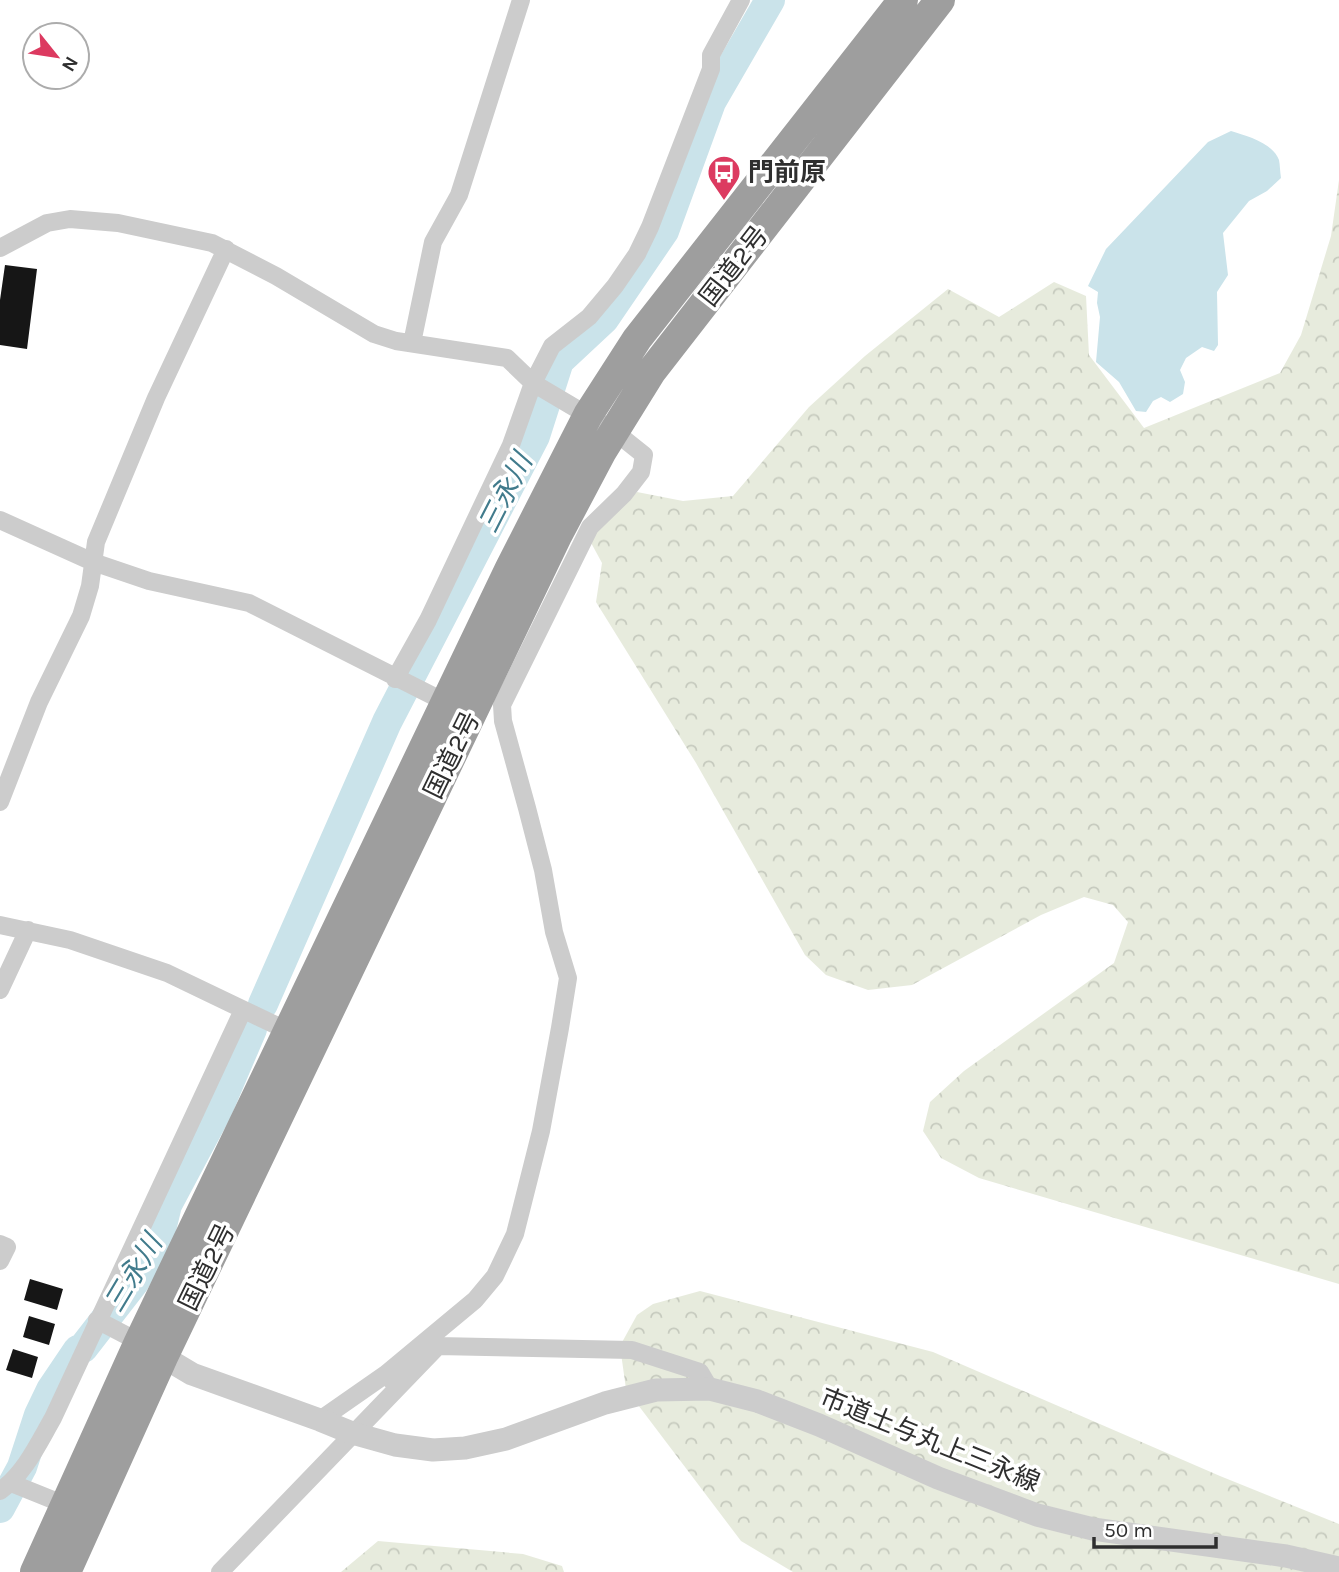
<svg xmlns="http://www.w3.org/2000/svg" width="1339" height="1572" viewBox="0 0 1339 1572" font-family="Karla,'Noto Sans JP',sans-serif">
	<defs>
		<pattern id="forest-crowns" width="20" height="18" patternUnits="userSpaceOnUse" patternTransform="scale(1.75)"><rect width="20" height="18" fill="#e7ebdd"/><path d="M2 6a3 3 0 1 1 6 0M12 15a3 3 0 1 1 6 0" fill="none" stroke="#c6cabe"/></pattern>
	</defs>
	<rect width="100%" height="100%" fill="#fff"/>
	<!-- forest -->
	<path fill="url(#forest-crowns)" d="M1339 180V1284L979 1178 941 1158 923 1131 930 1102 964 1071 1114 963 1128 922 1113 905 1084 897 1041 915 912 985 868 990 826 975 805 955 696 763 596 602 602 563 589 539 637 492 683 501 733 496 809 407 865 356 948 289 999 317 1054 282 1086 296 1089 355 1144 428 1280 373 1301 335 1331 236Z
		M700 1291 933 1352 1220 1476 1339 1524V1572H793L741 1541 626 1389 620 1346 637 1315 653 1304Z
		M378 1541 523 1554 562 1566 564 1572H341Z"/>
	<!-- water -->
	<path fill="#cae3ea" d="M1231 131C1247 136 1273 143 1279 160 1280 165 1280 172 1281 178L1267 191 1249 201 1223 233 1228 275 1217 292 1218 345 1214 351 1202 347 1186 358 1180 370 1185 382 1183 394 1170 402 1161 397 1153 401 1146 412 1136 411 1119 382 1096 362 1100 317 1097 303 1098 292 1088 286 1106 249 1208 142Z"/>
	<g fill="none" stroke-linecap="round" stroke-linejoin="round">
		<!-- river -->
		<path stroke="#cae3ea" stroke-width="30" d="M263 1004 387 722 535 436 559 361 604 319 664 231 711 102 770 0
			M0 1508 22 1467 39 1415 51 1390 78 1350 83 1348 135 1281 158 1242 167 1205 217 1111 252 1029"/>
	</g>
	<!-- building -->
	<path fill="#161616" d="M5 265 37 269 27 349 0 345V300Z
		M30 1279 63 1289 57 1310 24 1300Z
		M29 1316 55 1324 49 1345 23 1337Z
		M13 1349 38 1357 32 1378 6 1370Z"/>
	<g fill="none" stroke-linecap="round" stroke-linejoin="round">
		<!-- minor -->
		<path stroke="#ccc" stroke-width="18" d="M0 248 47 223 70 219 118 223 212 243 276 276 374 334 396 341 507 358 533 383 614 431 644 455 641 472 624 494 590 527 502 705 503 721 527 808 543 870 554 932 568 978 560 1028 541 1131 515 1234 495 1276 475 1300 386 1374
			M412 343 433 242 459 195 521 0
			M0 520 93 562 149 581 249 603 445 702
			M395 679 428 620 511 445 533 383 552 346 589 317 615 286 637 254 650 227 711 69V55L741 0
			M0 802 39 702 81 616 90 586 96 542 156 398 226 249
			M0 925 70 940 167 973 288 1031
			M0 990 28 930
			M0 1244 7 1247 0 1261
			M97 1320 139 1342
			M320 1420 386 1374 393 1382
			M11 1483 73 1508
			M0 1491C25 1473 38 1444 53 1418L243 1010
			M220 1572 438 1346 632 1350 700 1372 710 1389"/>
		<!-- tertiary -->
		<path stroke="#ccc" stroke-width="23" d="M150 1349 192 1374 320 1420 352 1433 395 1445 433 1450 465 1448 506 1439 605 1403 656 1390 710 1389 757 1401 819 1425 938 1478 1037 1515 1093 1529 1286 1556 1339 1568"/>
		<!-- trunk -->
		<path stroke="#9e9e9e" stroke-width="30" d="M35 1572 139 1342 510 568 588 415 637 339 903 0
			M66 1572 163 1357 557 536 602 451 651 372 940 0"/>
	</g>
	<!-- icons -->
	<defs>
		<symbol id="bus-pin" viewBox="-11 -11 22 30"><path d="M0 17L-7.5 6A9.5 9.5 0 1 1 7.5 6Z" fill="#dc3a60" stroke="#fff"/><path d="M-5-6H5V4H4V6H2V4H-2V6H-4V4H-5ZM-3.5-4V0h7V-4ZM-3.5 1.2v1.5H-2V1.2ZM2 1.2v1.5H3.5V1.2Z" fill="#fff"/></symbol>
	</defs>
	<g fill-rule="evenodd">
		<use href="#bus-pin" x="705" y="153" width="38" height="52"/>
	</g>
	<g text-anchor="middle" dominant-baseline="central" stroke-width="7" stroke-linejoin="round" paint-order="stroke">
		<!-- poi labels -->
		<g font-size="26" font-weight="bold" fill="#2f2f2f" stroke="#fff" text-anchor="start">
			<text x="748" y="172">門前原</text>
		</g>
		<!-- street labels -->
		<g font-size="26" fill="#2f2f2f" stroke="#fff">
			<text transform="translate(734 266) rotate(-52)">国道2号</text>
			<text transform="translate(452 755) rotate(-64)">国道2号</text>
			<text transform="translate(207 1267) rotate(-64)">国道2号</text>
			<text transform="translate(930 1440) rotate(22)">市道土与丸上三永線</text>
		</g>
		<!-- water labels -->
		<g font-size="28" font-style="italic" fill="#417b8c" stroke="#fff">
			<text transform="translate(505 493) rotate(-63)">三永川</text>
			<text transform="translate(133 1273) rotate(-59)">三永川</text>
		</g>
	</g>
	<!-- north arrow -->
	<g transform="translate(56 56) rotate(120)"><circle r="33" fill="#ffffff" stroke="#acacac" stroke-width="2"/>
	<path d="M0-5L12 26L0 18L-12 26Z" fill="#dc3a60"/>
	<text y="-10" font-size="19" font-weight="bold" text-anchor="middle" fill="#2f2f2f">N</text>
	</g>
	<!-- scale -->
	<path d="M1094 1537v10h122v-10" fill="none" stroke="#2f2f2f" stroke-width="3.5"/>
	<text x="1104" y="1537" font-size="21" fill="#2f2f2f" stroke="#ffffff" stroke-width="5" paint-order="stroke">50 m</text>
</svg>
